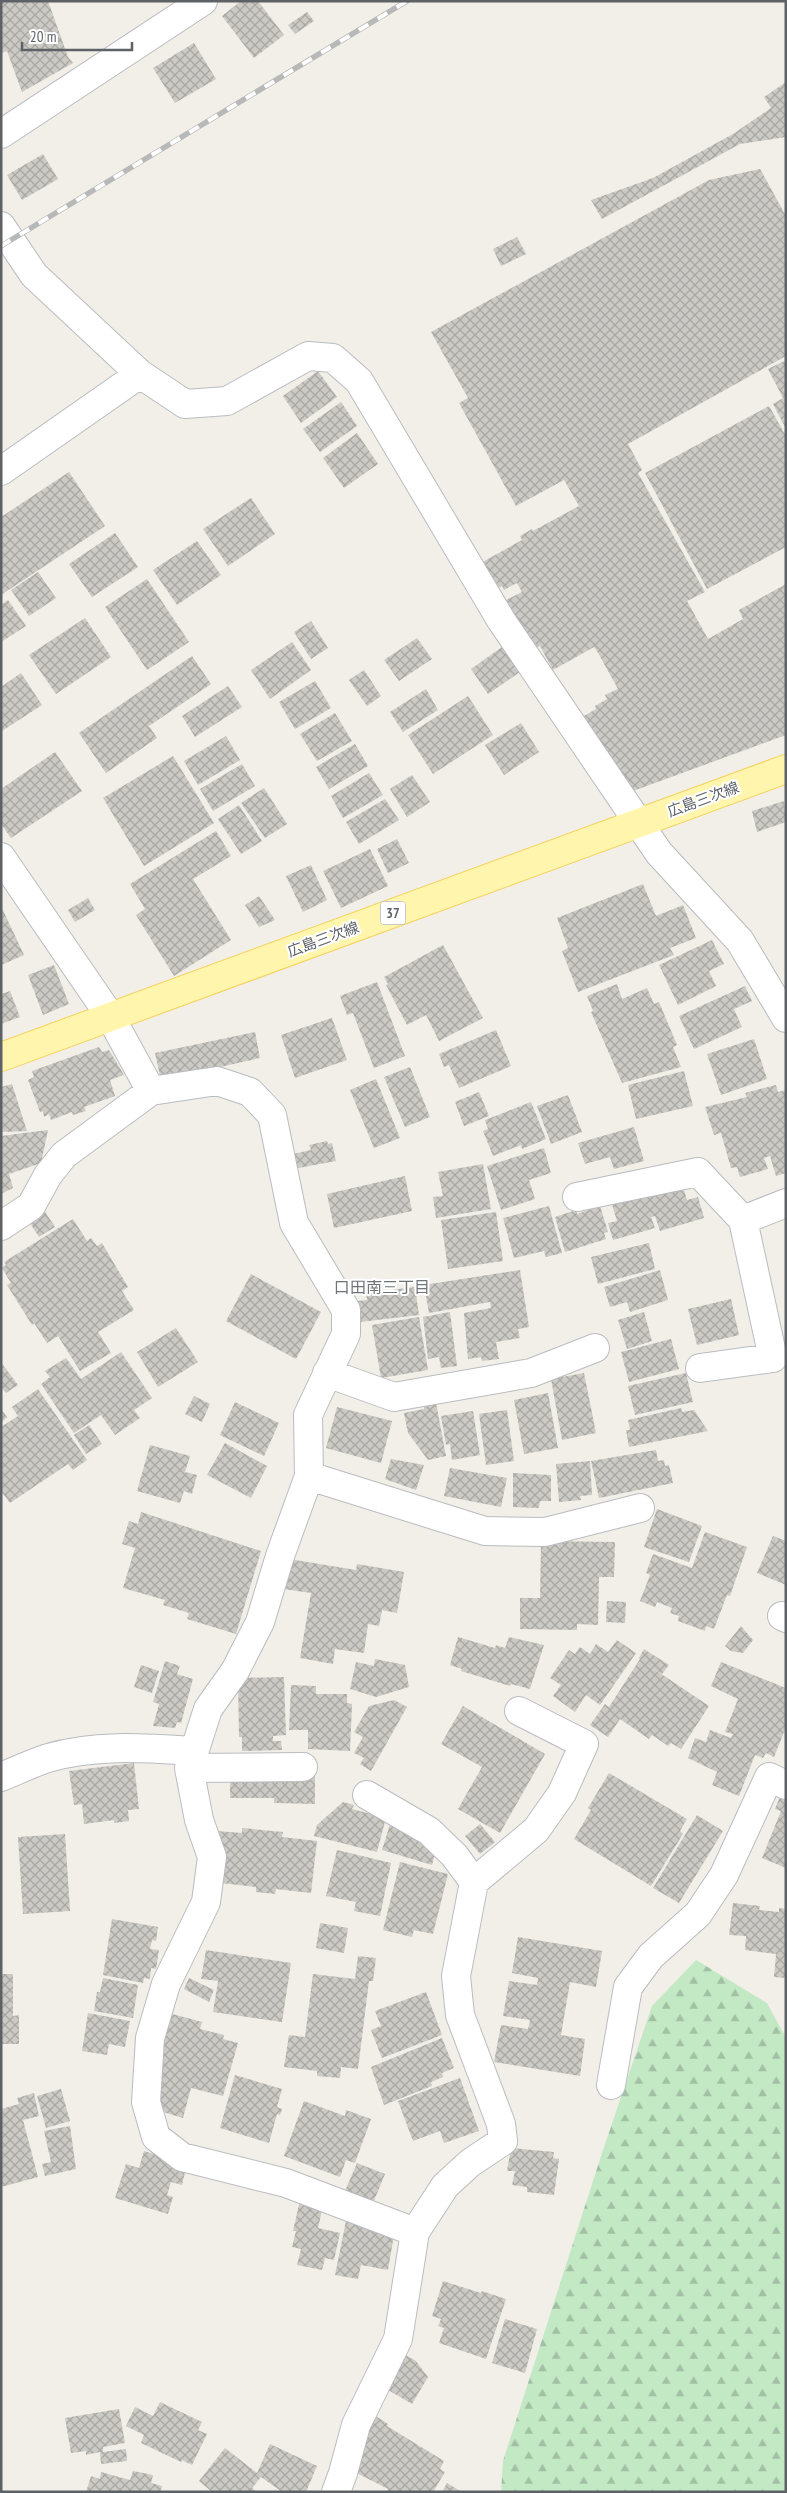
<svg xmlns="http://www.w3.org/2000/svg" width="787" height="2493" viewBox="0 0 787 2493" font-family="'PT Sans Narrow','Noto Sans JP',sans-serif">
	<defs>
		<pattern id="forest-firs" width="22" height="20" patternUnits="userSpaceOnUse" patternTransform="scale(1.25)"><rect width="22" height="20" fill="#c3e9c4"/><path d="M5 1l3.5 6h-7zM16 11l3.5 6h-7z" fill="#a2c0a3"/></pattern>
		<pattern id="building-cross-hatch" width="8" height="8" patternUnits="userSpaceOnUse" patternTransform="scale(1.25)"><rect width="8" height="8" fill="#cccac4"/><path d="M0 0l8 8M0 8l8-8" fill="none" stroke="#a9a7a3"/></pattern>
	</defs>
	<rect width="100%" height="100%" fill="#f1efe7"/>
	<!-- forest -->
	<path fill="url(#forest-firs)" d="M696 1960 767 2003 786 2038V2492H501L503 2461 602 2153 652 2006Z"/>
	<!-- building -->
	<path fill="url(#building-cross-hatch)" d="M1 1H48L68 57 73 63 22 92 7 51 1 53Z
		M241 1H258L284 35 254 58 222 16Z
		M307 12 314 21 295 34 288 25Z
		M194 43 216 79 175 103 153 68Z
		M786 82V137L740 144 602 219 591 200 653 178 733 134 771 108 764 97Z
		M43 154 58 179 22 200 7 175Z
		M760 169 786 216V356L628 444 642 470 638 473 705 592 687 601 708 639 743 619 739 610 786 584V735L633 791 577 720 596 709 595 706 607 699 605 695 618 689 597 651 594 647 553 670 540 646 531 651 502 602 522 592 517 583 504 590 502 586 493 591 479 564 522 540 520 536 532 529 533 531 579 506 564 480 516 506 459 403 468 398 431 332 709 180Z
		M517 237 526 254 501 266 493 249Z
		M786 360V429L773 404 783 398 768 369Z
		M318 371 337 397 301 423 283 396Z
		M341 402 357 426 320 452 303 429Z
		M769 406 786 436V547L707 589 645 473Z
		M357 433 378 464 344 488 323 458Z
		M69 472 105 526 1 595V517Z
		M251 498 275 534 228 566 203 529Z
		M115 533 138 567 92 597 69 564Z
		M197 541 221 575 177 605 153 570Z
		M38 572 56 598 29 616 11 590Z
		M147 579 189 642 147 670 105 607Z
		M8 600 26 626 1 642V605Z
		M85 618 111 657 56 694 29 655Z
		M311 621 328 648 311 659 294 632Z
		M417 638 432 659 399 681 384 660Z
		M292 642 311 670 270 699 251 670Z
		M502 647 520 672 488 694 471 669Z
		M192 656 211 684 149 726 157 738 106 773 79 733Z
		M364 670 381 696 367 706 349 680Z
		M21 673 42 705 2 731 1 687Z
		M315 681 331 708 295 729 279 702Z
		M228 686 242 707 195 737 182 716Z
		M426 689 438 710 403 732 390 712Z
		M468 696 493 735 433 774 408 735Z
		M335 713 352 741 317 761 300 734Z
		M521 723 539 752 504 775 485 745Z
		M226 736 240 760 198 785 184 761Z
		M355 744 368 766 329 789 316 767Z
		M55 752 82 791 11 838 1 824V789Z
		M173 756 214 823 144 866 103 798Z
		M242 764 255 786 213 811 200 789Z
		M369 773 383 795 343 818 331 796Z
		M412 775 430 802 407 817 390 789Z
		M264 788 287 824 265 838 241 803Z
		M385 799 399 820 359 844 346 822Z
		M784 801 786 822 757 832 752 811Z
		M239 805 262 841 241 854 218 819Z
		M216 831 231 856 193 879 231 940 174 976 136 915 145 909 130 884Z
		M397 839 409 863 388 873 377 849Z
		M370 849 388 886 341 908 323 871Z
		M311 865 327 900 303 912 286 876Z
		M643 884 656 916 683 905 696 938 670 948 674 955 578 992 562 951 568 948 557 918Z
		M259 896 275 920 259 927 245 905Z
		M88 898 95 910 75 922 68 910Z
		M1 906 24 955 1 965Z
		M712 940 724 964 709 971 716 986 678 1005 659 965Z
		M443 945 483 1018 439 1041 426 1015 407 1025 386 985 388 984 384 977Z
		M54 965 69 1004 43 1015 28 975Z
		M377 982 405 1056 374 1068 353 1013 347 1015 340 996Z
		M617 984 622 999 647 988 654 1004 659 1002 677 1045 673 1047 681 1067 622 1083 591 1012 603 1007 593 1011 587 996Z
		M745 986 752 1001 734 1009 742 1027 694 1049 679 1016Z
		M10 991 20 1017 1 1024V994Z
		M332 1018 347 1060 295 1078 281 1035Z
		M496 1030 511 1066 459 1088 449 1065 444 1067 439 1054Z
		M255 1032 260 1058 161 1080 155 1053Z
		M754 1039 767 1079 721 1095 707 1054Z
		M99 1047 102 1052 109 1050 124 1075 110 1080 115 1096 84 1107 86 1111 73 1115 72 1112 51 1120 49 1114 44 1117 43 1111 40 1112 28 1080 34 1077 32 1071Z
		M410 1067 430 1117 405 1127 384 1077Z
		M684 1071 693 1106 636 1119 628 1085Z
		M376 1079 400 1138 374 1148 350 1090Z
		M12 1084 27 1131 1 1132V1087Z
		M776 1085 778 1092 786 1090V1173L776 1176 770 1156 764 1158 768 1169 740 1177 737 1167 731 1168 721 1133 714 1135 705 1107 747 1097 745 1093Z
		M479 1092 489 1116 464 1126 455 1102Z
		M568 1095 582 1132 551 1144 537 1106Z
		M531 1102 546 1139 522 1149 521 1145 493 1156 483 1131 488 1129 485 1120Z
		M634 1127 644 1161 614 1169 610 1157 585 1164 578 1143Z
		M48 1130 41 1163 9 1174 13 1188 1 1194V1136Z
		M327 1141 328 1144 332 1143 336 1161 293 1169 289 1155 311 1150 309 1145Z
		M544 1148 551 1173 529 1180 535 1199 501 1210 487 1166Z
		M483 1164 491 1209 436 1218 433 1197 443 1196 438 1172Z
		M405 1176 412 1211 334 1228 327 1194Z
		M683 1187 687 1200 698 1197 704 1218 660 1231 655 1216 651 1217 655 1228 613 1240 608 1223 617 1221 611 1201 649 1195V1197Z
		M549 1206 562 1253 546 1257 544 1251 514 1258 503 1218Z
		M600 1206 608 1232 604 1233 606 1239 565 1252 555 1217 576 1210 577 1214Z
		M44 1210 55 1227 39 1237 28 1220Z
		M496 1212 503 1261 448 1269 441 1220Z
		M73 1219 87 1241 91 1238 97 1246 102 1243 128 1287 122 1291 134 1310 98 1332 111 1353 80 1371 58 1336 47 1343 34 1323 32 1325 7 1285 11 1283 2 1268 6 1265 4 1262Z
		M649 1243 655 1269 598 1284 591 1257Z
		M520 1270 529 1327 518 1329 520 1338 496 1342 499 1359 482 1361 481 1357 468 1359 464 1313 491 1308 490 1302 429 1313 424 1285Z
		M660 1270 668 1300 630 1312 627 1302 610 1307 604 1287Z
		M251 1274 321 1312 296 1359 226 1321Z
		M415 1287 419 1315 360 1322 358 1301 367 1300 366 1293Z
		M731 1299 739 1335 697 1345 688 1309Z
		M450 1312 457 1366 441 1368 439 1357 428 1359 423 1317Z
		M644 1312 652 1341 627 1349 618 1320Z
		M419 1317 428 1370 381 1378 372 1325Z
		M176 1328 198 1362 158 1387 137 1352Z
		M671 1339 679 1369 629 1382 621 1352Z
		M121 1352 152 1398 134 1410 140 1418 115 1435 101 1415 74 1433 41 1384 50 1377 45 1371 66 1358 81 1379Z
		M1 1362 18 1385 6 1393 1 1387Z
		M584 1373 596 1433 562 1440 551 1379Z
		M686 1373 693 1402 635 1415 628 1386Z
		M38 1389 87 1460 73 1470 68 1464 10 1503 1 1491V1427L18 1416 12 1407Z
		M548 1393 558 1448 524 1454 514 1400Z
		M194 1396 210 1404 202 1422 185 1414Z
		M235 1402 279 1423 264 1456 220 1435Z
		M436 1403 446 1456 428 1460 408 1433 404 1413 424 1409V1405Z
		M337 1407 392 1421 381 1463 326 1448Z
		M681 1408 682 1412 694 1410 708 1431 629 1447 626 1430H630L628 1420Z
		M1 1409 7 1417 1 1423Z
		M507 1410 514 1461 486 1465 479 1414Z
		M473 1411 480 1455 452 1460 450 1444 446 1445 441 1416Z
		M89 1425 102 1444 86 1454 74 1435Z
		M225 1443 267 1466 251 1498 207 1475Z
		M150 1445 190 1456 185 1472 197 1475 192 1494 184 1491 180 1503 137 1491Z
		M656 1450 658 1461 664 1460 665 1466 669 1465 673 1483 599 1498 591 1461Z
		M391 1459 424 1465 416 1490 385 1479Z
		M590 1461 592 1495 580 1496 581 1500 559 1502 556 1464Z
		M450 1468 507 1478 501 1507 444 1496Z
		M513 1473 551 1475V1501H540L539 1508 513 1507Z
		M657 1509 702 1526 689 1562 644 1547Z
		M141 1512 261 1551 236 1634 187 1619 189 1613 163 1605 165 1600 123 1588 135 1548 122 1544 129 1521 138 1524Z
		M705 1532 747 1547 730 1596 727 1595 714 1629 706 1626 705 1631 678 1621 679 1616 670 1613 672 1608 657 1602 655 1607 640 1601 650 1575 646 1573 653 1554 692 1568Z
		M773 1536 786 1541V1585L757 1573Z
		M541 1541 615 1542 614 1577H599L598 1625 577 1624V1630L520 1629V1598H540Z
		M289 1559 356 1570 357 1564 404 1572 397 1613 382 1610 379 1626 368 1624 364 1653 335 1649 333 1664 300 1658 311 1593 284 1589Z
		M607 1601 626 1602 625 1623 606 1622Z
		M741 1626 753 1640 743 1653 731 1651 725 1646Z
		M458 1637 495 1648 496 1645 505 1648 509 1637 544 1645 530 1689 511 1684 510 1686 461 1671 462 1669 450 1665Z
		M617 1640 636 1653 600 1705 586 1695 575 1712 553 1696 561 1685 550 1678 569 1650 575 1654 580 1647 590 1654 596 1644 608 1652Z
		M644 1649 669 1665 662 1674 648 1665 709 1706 681 1749 671 1743 668 1746 652 1735 649 1739 620 1719 608 1737 590 1725 605 1704 609 1707 640 1659 639 1658Z
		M375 1659 405 1665 409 1687 376 1697 350 1689 356 1662 374 1666Z
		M165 1661 180 1666 177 1674 193 1679 181 1723 177 1722 175 1728 153 1726 159 1704 153 1702Z
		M721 1662 786 1688V1727L774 1757 766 1753 763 1758 755 1755 739 1796 712 1785 717 1772 688 1758 695 1738 706 1742 710 1730 731 1738 733 1734 725 1732 738 1699 711 1686Z
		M141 1665 159 1671 152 1693 134 1687Z
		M284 1677 286 1735 273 1736V1741H281L282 1750 242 1751V1737H239L238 1678Z
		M291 1685 316 1686V1694H347V1703L352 1704 350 1751 308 1749V1730H289Z
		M394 1700 407 1707 371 1771 360 1764 364 1758 354 1753 363 1737 354 1732 369 1706Z
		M463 1706 545 1754 500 1833 458 1809 482 1767 441 1744Z
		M134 1763 139 1809 128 1810 129 1821 114 1823V1820L84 1824 82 1804 74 1805 69 1771Z
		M315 1773V1804L274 1803V1798H230V1774Z
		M609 1773 687 1819 680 1831 683 1834 651 1886 574 1839 591 1810 588 1808Z
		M781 1794 786 1796V1868L762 1858 781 1811 775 1809Z
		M343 1802 354 1805 352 1809 386 1818 377 1852 314 1836 317 1825Z
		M697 1815 723 1831 679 1903 653 1888Z
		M391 1821 437 1847 432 1865 382 1850Z
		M480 1824 495 1842 480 1854 465 1836Z
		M242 1828 283 1832 282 1837 317 1841 311 1893 276 1889 275 1894 256 1892V1887L212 1882 217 1831 242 1833Z
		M65 1834 70 1911 23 1914 18 1837Z
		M337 1850 391 1863 380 1916 354 1911 356 1902 326 1896Z
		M400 1862 448 1874 433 1934 414 1930 412 1937 383 1930Z
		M733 1903 760 1906 759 1910 779 1912V1908L786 1909V1978L774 1977 776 1954 745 1950 746 1936 729 1935Z
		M112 1919 158 1927 156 1941 152 1940 150 1949 159 1950 156 1969 151 1968 150 1979 144 1978 143 1983 103 1975Z
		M320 1923 348 1928 344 1953 316 1948Z
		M518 1937 602 1951 596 1987 570 1982 561 2035 585 2039 580 2076 494 2062 501 2025 528 2029 530 2020 503 2016 509 1981 537 1985 538 1978 512 1973Z
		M206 1950 291 1963 282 2022 213 2012 218 1981 201 1979Z
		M358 1956 376 1958 373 1981H369L358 2069 341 2067 340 2078 317 2076V2071L284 2067 289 2035 305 2037 313 1974 355 1979Z
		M1 1974H13V2016L19 2015V2044H1Z
		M103 1978 138 1985 133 2018 94 2011 97 1992H100Z
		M189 1978 214 1990 209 2002 184 1989Z
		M426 1992 442 2035 382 2058 371 2030 381 2026 375 2011Z
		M165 2012 202 2022 200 2029 224 2035 223 2039 238 2043 223 2096 191 2088 183 2118 153 2109Z
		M88 2013 130 2021 125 2047 109 2044 107 2055 82 2051Z
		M442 2038 454 2068 442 2073 443 2077 431 2082 432 2086 384 2105 371 2067Z
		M235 2075 282 2089 277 2107 282 2109 280 2115 277 2114 269 2143 220 2128Z
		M460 2078 479 2131 444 2143 440 2131 413 2141 398 2101Z
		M61 2089 70 2121 46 2128 37 2096Z
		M34 2093 39 2116 23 2120 38 2177 1 2187V2109L19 2104 17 2098Z
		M304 2101 345 2116 346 2110 371 2119 355 2163 346 2160 340 2177 284 2156Z
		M70 2126 76 2169 45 2176 42 2164 51 2162 44 2131Z
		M511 2148 554 2152 553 2158 559 2159 554 2195 527 2192V2187L512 2185 515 2171H507Z
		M144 2151 187 2164 182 2185 171 2182 167 2195 173 2197 168 2214 115 2198 126 2164 139 2168Z
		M357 2163 385 2174 373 2203 345 2191Z
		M300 2200 323 2206 318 2228 340 2233 334 2260 325 2258 322 2270 297 2265 301 2249 292 2247 296 2231H293Z
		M346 2221 376 2227 394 2235 388 2270 361 2265 358 2279 335 2275Z
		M443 2281 481 2293 482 2291 506 2299 486 2359 439 2343 444 2328 438 2326 441 2319 432 2316Z
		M505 2319 537 2329 525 2373 492 2363Z
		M397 2350 416 2361 428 2377 412 2404 378 2384Z
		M160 2402 202 2422 198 2430 207 2434 192 2465 182 2460 181 2462 141 2443 144 2435 126 2426 135 2407 153 2416Z
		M119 2409 125 2443 103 2447V2452L126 2449 127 2461 101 2464 100 2452 86 2455V2451L71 2453 65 2418Z
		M374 2415 388 2424 387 2426 444 2461 440 2469 445 2472 433 2492H387L388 2489 345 2467Z
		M270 2444 317 2466 306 2492H282L261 2477 252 2488 257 2492H212L199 2481 225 2448 257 2473Z
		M133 2471 153 2475 151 2483 162 2486 160 2492H86L91 2476 100 2479 101 2472 130 2480Z
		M447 2483 462 2492H442Z"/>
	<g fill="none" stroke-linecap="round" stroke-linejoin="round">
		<defs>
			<path id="minor" d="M1 134 203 1
				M1 226 34 275 140 374 185 404 227 401 308 356 333 358 359 381 501 620 659 853 740 941 786 1018
				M1 471 140 374
				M1 857 110 1016 151 1091
				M577 1197 698 1172 743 1220 773 1358 700 1368
				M743 1220 786 1203
				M1 1226 31 1206 48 1175 64 1155 151 1091 217 1081 250 1092 272 1115 294 1223 346 1310V1334L308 1415 309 1476 280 1556 260 1622 235 1671 208 1709 189 1768 199 1820 212 1857 206 1902 166 1984 150 2038 146 2102 156 2137 182 2157 286 2183 415 2232
				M327 1373 394 1397 531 1373 595 1348
				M309 1476 485 1531 545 1532 640 1508
				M782 1616 786 1618
				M189 1768 303 1767
				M1 1777C16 1771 32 1763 48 1758 95 1744 146 1748 194 1751
				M367 1795 429 1831 454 1855 474 1882
				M611 2085 628 1987 651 1956 698 1914 724 1875 769 1777 786 1785
				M336 2492 343 2473 356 2425 398 2339 415 2232 445 2186 470 2163 503 2141 501 2124 460 2015 456 1976 474 1882 536 1830 562 1793 584 1744 519 1711"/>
			<path id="major" d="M1 1057 786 769"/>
		</defs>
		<!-- minor casing -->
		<use href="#minor" stroke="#b9bcc0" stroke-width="30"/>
		<!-- major casing -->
		<use href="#major" stroke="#f7d15a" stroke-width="30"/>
		<!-- minor -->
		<use href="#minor" stroke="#fff" stroke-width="28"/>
		<!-- major -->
		<use href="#major" stroke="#fff5ad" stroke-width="28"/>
		<defs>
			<path id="rail" d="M1 246 407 1"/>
		</defs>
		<!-- rail casing -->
		<use href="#rail" stroke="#b7b8b8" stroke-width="5.5"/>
		<!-- rail -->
		<use href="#rail" stroke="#fff" stroke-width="4" stroke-dasharray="11" stroke-linecap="butt"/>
	</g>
	<g text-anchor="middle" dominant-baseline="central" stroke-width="4" stroke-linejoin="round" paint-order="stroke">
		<!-- shield labels -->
		<rect fill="#fff" stroke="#8e9195" stroke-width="1" x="380.5" y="901.5" width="25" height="23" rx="4"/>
		<g font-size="14" font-weight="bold" fill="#5e6267">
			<text x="393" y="913">37</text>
		</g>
		<!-- street labels -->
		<g font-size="15" fill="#5e6267" stroke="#fff">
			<text transform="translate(703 799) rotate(-20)">広島三次線</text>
			<text transform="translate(323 939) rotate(-20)">広島三次線</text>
		</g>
		<!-- neighbourhood labels -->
		<g font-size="16" fill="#6f7479" stroke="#fff">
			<text x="382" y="1287">口田南三丁目</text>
		</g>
	</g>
	<!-- border -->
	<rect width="787" height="2493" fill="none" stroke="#5e6267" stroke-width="5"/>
	<!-- scale -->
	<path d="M22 42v8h110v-8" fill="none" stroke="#5e6267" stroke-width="2.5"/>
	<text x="30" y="42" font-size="15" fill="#5e6267" stroke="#ffffff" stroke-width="4" paint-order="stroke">20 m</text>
</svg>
